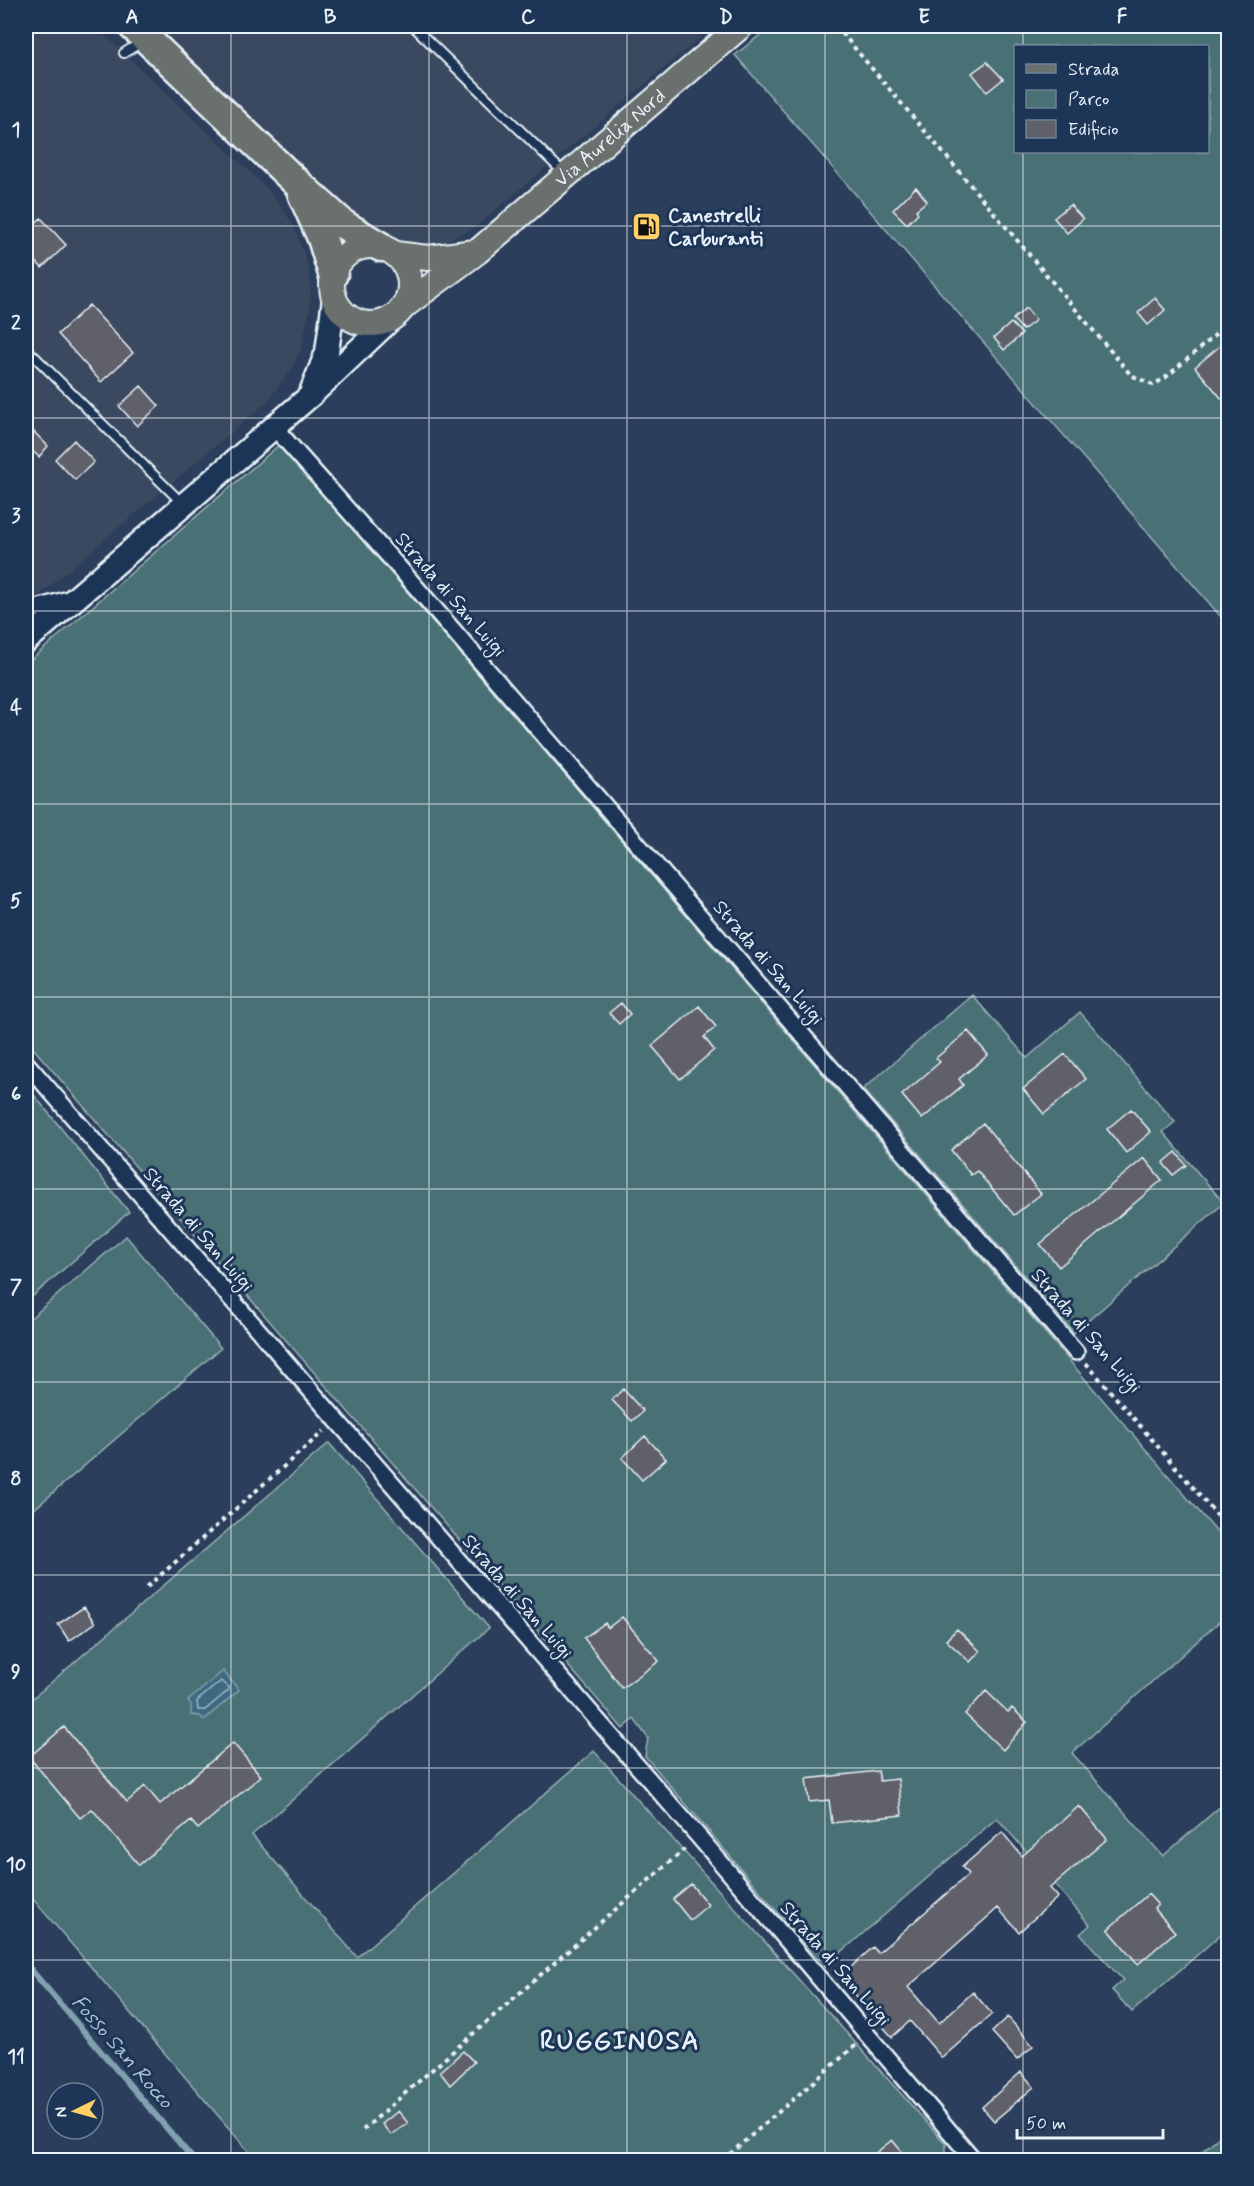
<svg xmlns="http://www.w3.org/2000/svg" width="1254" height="2186" viewBox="0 0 1254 2186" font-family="Mynerve,sans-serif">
	<rect width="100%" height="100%" fill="#2b3e5b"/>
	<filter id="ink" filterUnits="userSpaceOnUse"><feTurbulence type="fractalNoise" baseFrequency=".0167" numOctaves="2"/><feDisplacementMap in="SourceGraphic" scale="12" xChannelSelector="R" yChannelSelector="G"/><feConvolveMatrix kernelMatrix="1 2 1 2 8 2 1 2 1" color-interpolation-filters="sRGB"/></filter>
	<g filter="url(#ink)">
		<!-- built -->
		<path fill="#3b4860" d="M26 26H95L270 191 294 226 308 266 311 287 310 308 301 349 292 368 267 402 26 606Z
			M157 26H714L474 228 449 240 422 245 393 241 353 216Z"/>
		<!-- green -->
		<path fill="#4a7175" stroke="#99b1b6" stroke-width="1.5" fill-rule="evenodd" d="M771 26H1228V625L735 55ZM1016 46H1208V152H1016Z
			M280 444 1228 1545V1614L1072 1753 1163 1856 1228 1800V1928L1132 2012 1112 1990 1123 1980 1080 1934 1090 1925 997 1818 824 1967 645 1756 648 1738 634 1719 623 1729 26 1040V664Z
			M972 995 1027 1058 1080 1012 1175 1122 1163 1132 1224 1203 1074 1333 863 1089Z
			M26 1085 129 1212 26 1302Z
			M126 1236 221 1348 26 1516V1322Z
			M329 1443 489 1628 252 1835 357 1957 594 1751 946 2144V2160H256L26 1891V1704Z
			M1228 2129V2160H1192Z"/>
		<!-- water -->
		<path fill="#3e6a81" stroke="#82a0b1" stroke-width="1.5" d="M223 1671 239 1690 204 1720 200 1716 191 1715V1705L188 1701Z"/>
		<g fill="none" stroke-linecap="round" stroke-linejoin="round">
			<!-- shore -->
			<path stroke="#a4bbc8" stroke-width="1.5" d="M221 1681 229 1687V1690L205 1710H198L197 1701Z"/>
			<!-- stream -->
			<path stroke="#82a0b1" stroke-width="6" d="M26 1964 194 2160"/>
		</g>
		<!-- building -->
		<path fill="#61616b" stroke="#e8f1f8" stroke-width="1.5" d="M987 62 1003 79 987 92 972 73Z
			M916 187 927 201 916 210 918 213 907 224 893 210Z
			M1070 205 1083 219 1067 233 1054 218Z
			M41 218 66 245 42 268 26 251V232Z
			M1155 298 1165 310 1148 325 1138 313Z
			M89 305 133 353 101 382 58 334Z
			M1026 308 1036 320 1023 330 1013 319Z
			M1011 323 1022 334 1004 350 994 338Z
			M1228 339V406L1195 367Z
			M141 386 159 406 137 426 119 406Z
			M26 424 48 446 39 457 26 445Z
			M74 440 94 462 75 480 55 459Z
			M621 1003 630 1014 619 1024 609 1013Z
			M699 1006 716 1027 704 1037 714 1050 680 1079 652 1046Z
			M968 1031 988 1055 959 1079 963 1085 922 1119 902 1095 940 1062 936 1058Z
			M1065 1054 1086 1079 1044 1114 1023 1089Z
			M1131 1109 1151 1132 1126 1153 1107 1129Z
			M983 1123 1041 1194 1014 1215 977 1171 971 1175 951 1150Z
			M1176 1152 1186 1165 1173 1175 1163 1163Z
			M1144 1158 1162 1180 1059 1267 1040 1244Z
			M623 1389 643 1411 632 1421 612 1400Z
			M645 1436 666 1459 642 1480 622 1458Z
			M84 1607 95 1623 69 1641 58 1624Z
			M622 1617 659 1661 622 1688 584 1638 605 1623 608 1628Z
			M957 1629 980 1651 970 1662 946 1640Z
			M986 1691 1008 1712 1012 1708 1027 1722 1003 1750 965 1714Z
			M64 1727 127 1802 145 1786 160 1804 233 1743 261 1776 198 1829 191 1821 139 1865 92 1809 80 1818 29 1757Z
			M878 1771 880 1781 898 1779 902 1815 832 1823 829 1800 809 1802 806 1779Z
			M1079 1806 1107 1839 1050 1888 1058 1897 1019 1932 998 1908 908 1987 939 2023 973 1992 992 2014 942 2058 910 2021 892 2037 840 1977 873 1947 878 1953 969 1874 962 1867 1002 1832 1022 1856Z
			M691 1884 708 1905 690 1920 673 1899Z
			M1148 1894 1158 1905 1154 1908 1175 1932 1138 1964 1108 1929Z
			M1008 2017 1033 2046 1017 2060 992 2032Z
			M463 2051 474 2062 450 2085 440 2072Z
			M1021 2072 1034 2087 994 2121 982 2107Z
			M398 2111 408 2123 391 2135 382 2124Z
			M892 2140 909 2160H867Z"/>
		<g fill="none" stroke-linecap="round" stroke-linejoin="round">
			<defs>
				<path id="lane" d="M413 26 565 174
					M124 53 140 43
					M26 348 182 503"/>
				<path id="street" d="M274 427 402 571 1076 1352
					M26 611 72 598
					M26 1063 699 1837 974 2160"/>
				<path id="secondary" d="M312 390 327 352 334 299
					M26 641 310 396 390 320"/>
				<g id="primary">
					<circle cx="371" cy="285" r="39"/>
					<path d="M395 254 428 258 475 252"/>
					<path id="s1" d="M404 306 477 252 741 26"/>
				</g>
				<path id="highway" d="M133 26 297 183 344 225 381 247
					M302 193 322 238 333 274"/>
			</defs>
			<!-- lane casing -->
			<use href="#lane" stroke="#e8f1f8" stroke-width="12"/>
			<!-- street casing -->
			<use href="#street" stroke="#e8f1f8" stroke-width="20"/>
			<!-- secondary casing -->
			<use href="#secondary" stroke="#e8f1f8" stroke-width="27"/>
			<!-- primary casing -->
			<use href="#primary" stroke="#e8f1f8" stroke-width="28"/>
			<!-- highway casing -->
			<use href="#highway" stroke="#e8f1f8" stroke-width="33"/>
			<!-- path -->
			<path stroke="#e8f1f8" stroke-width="4" stroke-dasharray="4.5 4.5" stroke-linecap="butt" d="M836 26 1131 375 1153 385 1165 378 1228 324
				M1086 1363 1228 1528
				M147 1587 324 1431
				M363 2130 687 1847
				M723 2160 856 2045"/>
			<!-- lane -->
			<use href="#lane" stroke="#1d3557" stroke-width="8"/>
			<!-- street -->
			<use href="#street" stroke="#1d3557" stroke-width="15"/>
			<!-- secondary -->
			<use href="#secondary" stroke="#1d3557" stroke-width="22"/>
			<!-- primary -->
			<use href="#primary" stroke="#6a706d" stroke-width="24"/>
			<!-- highway -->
			<use href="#highway" stroke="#6a706d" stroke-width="28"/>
		</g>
	</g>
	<!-- grid -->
	<path fill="none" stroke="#e8f1f8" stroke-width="1.5" stroke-opacity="0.55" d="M231 26V2160M429 26V2160M627 26V2160M825 26V2160M1023 26V46M1023 152V2160M26 226H1228M26 418H1228M26 611H1228M26 804H1228M26 997H1228M26 1189H1228M26 1382H1228M26 1575H1228M26 1768H1228M26 1960H1228"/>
	<!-- icons -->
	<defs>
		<symbol id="fuel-square" viewBox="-11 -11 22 22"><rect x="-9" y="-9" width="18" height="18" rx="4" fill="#ffd166" stroke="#1d3557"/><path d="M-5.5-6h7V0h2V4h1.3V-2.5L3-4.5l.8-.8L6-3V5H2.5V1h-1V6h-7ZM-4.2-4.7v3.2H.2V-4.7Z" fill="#111"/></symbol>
	</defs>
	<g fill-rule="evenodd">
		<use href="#fuel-square" x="630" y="210" width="33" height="33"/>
	</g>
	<g text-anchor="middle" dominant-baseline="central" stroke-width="6" stroke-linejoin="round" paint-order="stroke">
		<!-- street labels -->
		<g font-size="20" fill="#e8f1f8" stroke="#1d3557">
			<text stroke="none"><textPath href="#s1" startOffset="266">Via Aurelia Nord</textPath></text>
			<text transform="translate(450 595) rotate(49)">Strada di San Luigi</text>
			<text transform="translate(768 963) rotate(49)">Strada di San Luigi</text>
			<text transform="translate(198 1230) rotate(49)">Strada di San Luigi</text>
			<text transform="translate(1086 1331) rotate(49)">Strada di San Luigi</text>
			<text transform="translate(517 1597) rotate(49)">Strada di San Luigi</text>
			<text transform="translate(835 1964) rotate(49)">Strada di San Luigi</text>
		</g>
		<!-- poi labels -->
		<g font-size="20" font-weight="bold" fill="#e8f1f8" stroke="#1d3557" text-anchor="start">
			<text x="668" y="216">Canestrelli<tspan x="668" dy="23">Carburanti</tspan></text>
		</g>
		<!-- water labels -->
		<g font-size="21" font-style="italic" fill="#acc2ce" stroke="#1d3557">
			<text transform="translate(122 2052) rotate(49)">Fosso San Rocco</text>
		</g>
		<!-- district labels -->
		<g font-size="26" font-weight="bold" letter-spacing="1.5" fill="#e8f1f8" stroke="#1d3557">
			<text x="620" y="2042">RUGGINOSA</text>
		</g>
	</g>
	<!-- margin -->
	<rect width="1254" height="2186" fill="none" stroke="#1d3557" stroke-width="66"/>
	<!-- legend -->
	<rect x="1014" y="45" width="195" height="108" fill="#1d3557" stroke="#6e8097" stroke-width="1.5"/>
	<rect x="1026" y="64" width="30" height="9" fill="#6a706d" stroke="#6e8097" stroke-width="1.5"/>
	<text x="1068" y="75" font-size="18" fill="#e8f1f8">Strada</text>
	<rect x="1026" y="90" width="30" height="18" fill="#4a7175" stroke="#6e8097" stroke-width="1.5"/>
	<text x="1068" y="105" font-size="18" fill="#e8f1f8">Parco</text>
	<rect x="1026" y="120" width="30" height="18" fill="#61616b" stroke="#6e8097" stroke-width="1.5"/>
	<text x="1068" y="135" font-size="18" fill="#e8f1f8">Edificio</text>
	<!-- north arrow -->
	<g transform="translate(75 2111) rotate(265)"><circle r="28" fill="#1d3557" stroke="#6e8097" stroke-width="1.5"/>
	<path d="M0-4.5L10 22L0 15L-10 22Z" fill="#ffd166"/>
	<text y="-9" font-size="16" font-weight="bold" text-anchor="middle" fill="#e8f1f8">N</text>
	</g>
	<!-- scale -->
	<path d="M1017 2129v9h146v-9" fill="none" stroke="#e8f1f8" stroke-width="3"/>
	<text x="1026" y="2129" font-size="18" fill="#e8f1f8" stroke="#1d3557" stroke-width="4.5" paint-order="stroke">50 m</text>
	<rect x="33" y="33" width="1188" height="2120" fill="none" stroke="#e8f1f8" stroke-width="2"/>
	<g font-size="20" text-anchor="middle" font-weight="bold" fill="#e8f1f8">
		<text x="132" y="23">A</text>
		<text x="330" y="23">B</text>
		<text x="528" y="23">C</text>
		<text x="726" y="23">D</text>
		<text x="924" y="23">E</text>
		<text x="1122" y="23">F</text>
		<text x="16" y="136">1</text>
		<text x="16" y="329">2</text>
		<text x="16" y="522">3</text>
		<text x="16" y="714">4</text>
		<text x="16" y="907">5</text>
		<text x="16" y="1100">6</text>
		<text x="16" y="1293">7</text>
		<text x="16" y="1485">8</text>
		<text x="16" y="1678">9</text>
		<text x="16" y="1871">10</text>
		<text x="16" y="2063">11</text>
	</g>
</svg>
